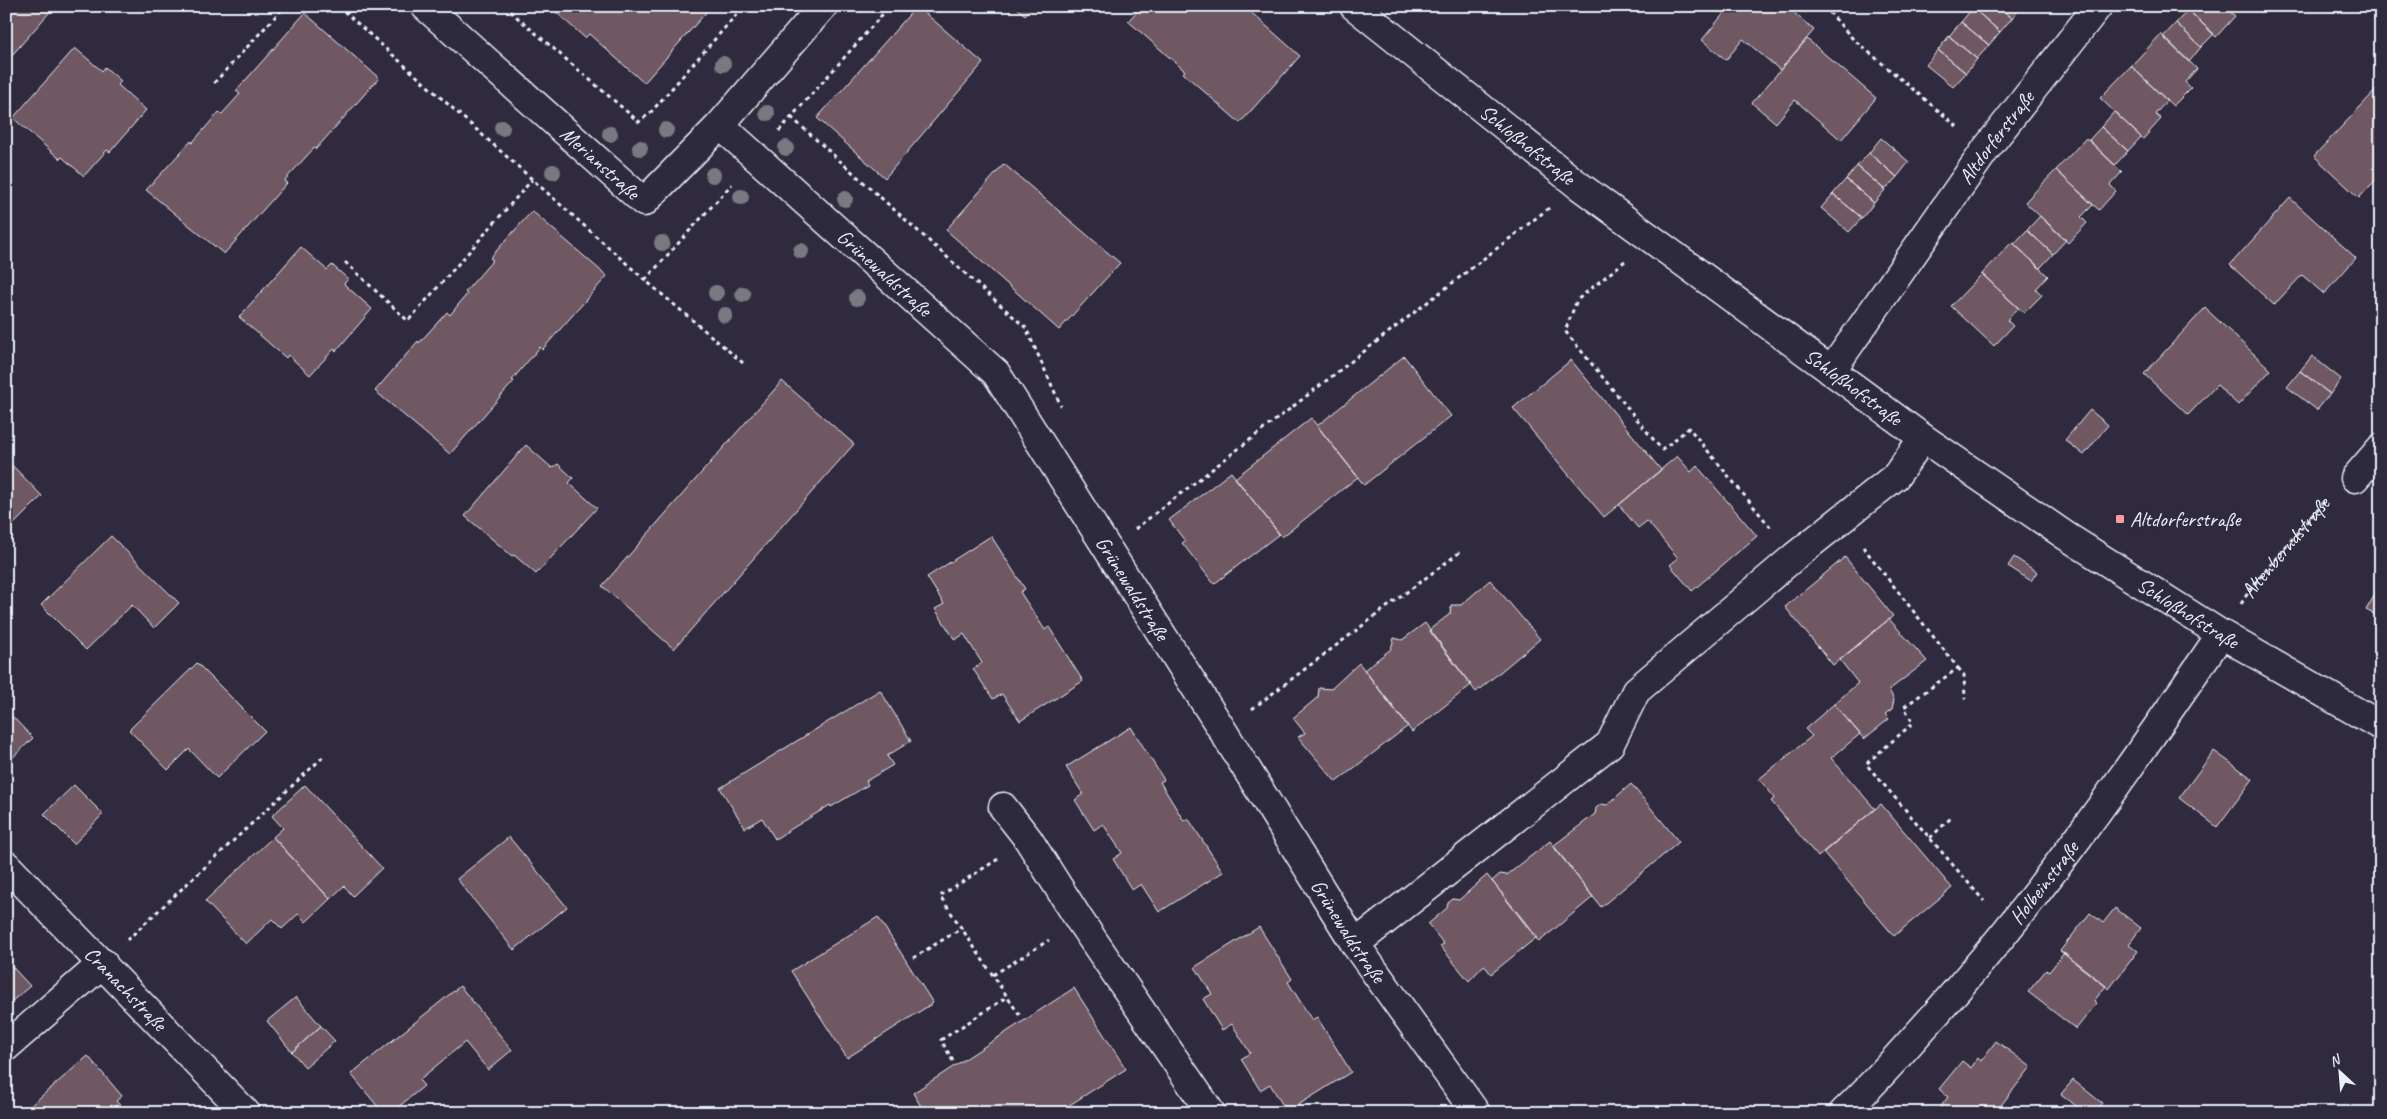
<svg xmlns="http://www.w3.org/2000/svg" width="2387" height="1119" viewBox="0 0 2387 1119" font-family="Caveat,sans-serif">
	<rect width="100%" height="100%" fill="#2f2a3d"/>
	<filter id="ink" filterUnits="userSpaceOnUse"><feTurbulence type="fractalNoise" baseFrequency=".02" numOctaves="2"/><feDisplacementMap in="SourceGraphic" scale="10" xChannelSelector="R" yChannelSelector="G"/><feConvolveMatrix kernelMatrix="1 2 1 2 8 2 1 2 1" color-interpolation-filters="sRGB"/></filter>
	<g filter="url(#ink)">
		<!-- building -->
		<path fill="#705864" stroke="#e8f1f8" d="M6 6H55L6 62Z
			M549 6H708L710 8 644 83 589 34 585 38Z
			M917 6 983 63 885 178 817 118Z
			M1014 6H1033L1025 15Z
			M1142 6H1244L1300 56 1240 123 1183 73 1185 71 1128 21Z
			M1730 6H1786L1814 30 1780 70 1743 39 1726 60 1702 40Z
			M1974 6H1998L2012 18 2000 32 1973 8Z
			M1998 6H2022L2012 18Z
			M2184 6H2233L2229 11 2235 16 2216 37Z
			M1973 8 2000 32 1989 45 1961 22Z
			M2188 10 2214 34 2201 47 2176 23Z
			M305 13 379 78 316 149 314 148 284 181 287 183 224 254 146 190 191 141 192 143 219 112 222 114 240 94 236 91Z
			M1961 22 1989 45 1977 59 1949 36Z
			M2176 23 2201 47 2189 62 2163 37Z
			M2161 34 2197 69 2185 82 2191 88 2173 106 2131 66Z
			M1949 36 1977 59 1966 73 1938 50Z
			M1807 39 1876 98 1841 140 1795 100 1776 123 1752 103Z
			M75 48 102 71 105 67 121 81 118 85 146 110 110 152 107 150 84 176 62 157 60 159 13 118Z
			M1938 50 1966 73 1953 87 1926 65Z
			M2131 66 2167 101 2155 114 2161 119 2143 139 2100 98Z
			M2376 90 2381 94V174L2359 198 2314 156Z
			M2114 112 2141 137 2128 151 2101 127Z
			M2101 127 2128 151 2115 165 2089 140Z
			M1881 138 1909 162 1897 177 1869 153Z
			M2086 138 2122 172 2110 185 2116 191 2099 210 2056 170Z
			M1869 153 1897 177 1885 190 1857 166Z
			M1004 164 1120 263 1059 330 946 230Z
			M1857 166 1885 190 1874 203 1846 179Z
			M2056 170 2093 205 2081 217 2087 223 2068 243 2025 202Z
			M1846 179 1874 203 1862 218 1833 194Z
			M1833 194 1862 218 1849 232 1821 208Z
			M2290 198 2356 258 2324 294 2302 275 2274 305 2230 265Z
			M532 211 607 276 542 350 540 347 512 380 514 381 450 454 375 391 418 341 419 343 447 312 450 315 467 294 465 292 493 260 490 258Z
			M2040 216 2066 240 2053 254 2027 230Z
			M2027 230 2053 254 2040 268 2014 244Z
			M2012 242 2048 276 2036 289 2042 295 2024 313 1982 274Z
			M301 247 327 270 332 265 348 279 344 284 372 309 336 351 334 349 310 375 288 355 286 358 239 317Z
			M1982 274 2018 308 2007 320 2013 326 1994 346 1951 306Z
			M2205 308 2271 370 2238 405 2217 385 2188 415 2144 374Z
			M1404 356 1451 416 1364 485 1317 426Z
			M2312 356 2341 379 2330 394 2300 371Z
			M1571 360 1661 470 1604 517 1513 408Z
			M2300 371 2330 394 2317 410 2287 387Z
			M782 381 854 444 674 649 602 586Z
			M2090 410 2108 425 2084 455 2065 440Z
			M1311 418 1358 477 1282 537 1235 478Z
			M526 445 552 468 558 464 573 478 569 483 597 508 536 574 514 555 512 556 465 516Z
			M1677 456 1691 472 1697 466 1757 536 1692 591 1670 565 1678 558 1647 521 1638 528 1619 505Z
			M6 459 42 496 11 527 6 523Z
			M1231 472 1279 534 1214 584 1182 543 1185 541 1169 520Z
			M111 536 179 603 154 628 132 605 86 650 41 605Z
			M991 536 1025 589 1020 592 1045 630 1049 627 1083 681 1020 721 1002 694 993 699 973 669 982 663 964 634 955 640 935 609 944 604 927 577Z
			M1845 557 1893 616 1833 665 1785 607Z
			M2014 557 2037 572 2031 581 2008 566Z
			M1490 580 1540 639 1476 692 1429 630 1450 614 1451 605H1461Z
			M2381 584V618L2366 610Z
			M1889 619 1927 661 1889 690 1894 700 1892 709 1885 714 1889 719 1864 739 1834 704 1858 683 1840 660Z
			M1425 623 1471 685 1412 732 1364 670 1391 649 1394 638 1402 640Z
			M197 663 265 731 217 778 189 749 168 770 129 730Z
			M1359 663 1408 726 1336 782 1298 737 1305 733 1293 718 1318 697 1319 688 1331 689Z
			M880 690 911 741 887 756 893 765 866 781 868 785 831 807 830 805 775 839 762 818 745 828 720 788Z
			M1834 704 1860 734 1831 758 1875 809 1818 857 1771 801 1775 798 1759 779 1812 736 1805 729Z
			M6 710 33 738 6 764Z
			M1131 727 1164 780 1160 782 1184 821 1188 818 1223 872 1159 912 1141 884 1132 890 1113 859 1122 853 1103 824 1094 830 1075 800 1083 794 1066 767Z
			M2214 751 2253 779 2217 827 2179 798Z
			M1631 784 1679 842 1601 907 1553 846 1595 814 1596 808 1601 804 1607 805Z
			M74 785 103 814 74 844 44 814Z
			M305 785 382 868 353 896 344 886 330 899 273 837 283 828 272 816Z
			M1881 804 1952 888 1894 936 1823 852Z
			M273 837 330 899 306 922 298 914 282 929 272 919 246 944 205 901Z
			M509 837 567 907 514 950 457 879Z
			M1550 841 1593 897 1539 942 1492 881 1500 874 1507 875Z
			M1487 875 1537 937 1491 974 1484 965 1469 981 1440 946 1444 944 1428 924 1447 908 1448 903 1453 899 1459 900Z
			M2115 908 2141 928 2129 944 2138 951 2109 989 2060 951 2090 913 2103 923Z
			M878 917 933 1003 847 1058 791 971Z
			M1259 927 1292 979 1288 982 1312 1020 1317 1017 1351 1072 1287 1112 1270 1084 1260 1090 1241 1059 1250 1053 1232 1024 1222 1030 1203 999 1212 994 1195 967Z
			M2064 953 2106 986 2094 1001 2097 1003 2076 1029 2028 992 2046 970 2049 972Z
			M6 960 30 986 6 1006Z
			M460 986 512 1050 488 1070 465 1042 419 1080 424 1086 391 1113H383L351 1074Z
			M1074 988 1126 1069 1057 1113H925L913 1093Z
			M296 997 321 1026 292 1052 267 1021Z
			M321 1026 335 1041 305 1067 292 1052Z
			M1996 1041 2031 1067 1995 1113H1936L1948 1097 1939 1089 1962 1061 1971 1068 1978 1058 1981 1061Z
			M88 1056 122 1096 116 1101 127 1113H22Z
			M2073 1080 2102 1103 2094 1113H2085L2061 1094Z"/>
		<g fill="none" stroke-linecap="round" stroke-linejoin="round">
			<defs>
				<g id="minor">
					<path id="s2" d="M425 6 644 202 720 125 823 6"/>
					<path id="s3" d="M1354 6 1578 185 1923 438 2066 536 2221 634 2381 726"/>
					<path id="s4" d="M720 125 996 373 1223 731 1355 944 1476 1113"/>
					<path id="s5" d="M1831 371 1986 149 2098 6"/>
					<path d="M2355 478 2381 448"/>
					<path d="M1003 807 1028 839 1080 921 1211 1113"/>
					<path id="s6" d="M6 865 246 1113"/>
					<path d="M1355 944 1610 744 1636 691 1794 557 1896 476 1923 438"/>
					<path d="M6 1047 103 963"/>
					<path id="s7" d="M1843 1113C1872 1086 1898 1056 1924 1027 2035 905 2129 770 2221 634"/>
				</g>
			</defs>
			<!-- minor casing -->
			<use href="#minor" stroke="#e8f1f8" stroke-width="31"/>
			<!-- path -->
			<g stroke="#e8f1f8" stroke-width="3" stroke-dasharray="4 4" stroke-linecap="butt">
				<path d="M338 6 645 280 743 363"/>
				<path d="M504 6 639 122 651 112 744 6"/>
				<path d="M1824 6 1852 38 1959 128"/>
				<path d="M214 83 285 6"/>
				<path d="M791 117 1026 328 1061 406"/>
				<path d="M779 131 890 6"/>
				<path d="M1625 261 1577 300 1565 331 1662 450 1689 428 1772 529"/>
				<path d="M345 262 408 321 532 180"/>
				<path d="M645 280 732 184"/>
				<path d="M1135 529 1549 208"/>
				<path d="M1863 547 1958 668 1904 707 1913 723 1866 764 1984 901"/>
				<path id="s1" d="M2241 604 2251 588 2326 499"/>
				<path d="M1958 668 1964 675 1965 699"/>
				<path d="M1252 709 1460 552"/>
				<path d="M1930 838 1953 816"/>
				<path d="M998 859 940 896 1020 1016"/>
				<path d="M127 940 323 757"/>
				<path d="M913 958 962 928"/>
				<path d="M993 975 1049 940"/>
				<path d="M953 1061 941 1040 1007 997"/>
			</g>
			<!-- minor -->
			<use href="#minor" stroke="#2f2a3d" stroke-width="28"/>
		</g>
		<!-- trees -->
		<g fill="#787981">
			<circle cx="723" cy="64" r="8"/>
			<circle cx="767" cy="113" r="8"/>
			<circle cx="502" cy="128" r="8"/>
			<circle cx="666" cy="130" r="8"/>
			<circle cx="610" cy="134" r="8"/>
			<circle cx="640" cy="148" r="8"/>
			<circle cx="786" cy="148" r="8"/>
			<circle cx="553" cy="172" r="8"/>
			<circle cx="713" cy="175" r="8"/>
			<circle cx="741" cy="197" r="8"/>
			<circle cx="845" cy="199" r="8"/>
			<circle cx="662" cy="243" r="8"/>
			<circle cx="801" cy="251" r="8"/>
			<circle cx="716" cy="293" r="8"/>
			<circle cx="743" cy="294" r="8"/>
			<circle cx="857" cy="298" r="8"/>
			<circle cx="725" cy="315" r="8"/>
		</g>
	</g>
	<!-- markers -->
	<rect fill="#ff9aa2" stroke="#2f2a3d" stroke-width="2" x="2115" y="514" width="10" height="10" rx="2.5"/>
	<g text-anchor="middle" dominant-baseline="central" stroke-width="4" stroke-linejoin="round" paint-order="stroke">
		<!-- street labels -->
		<g font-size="21" fill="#e8f1f8" stroke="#2f2a3d">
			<text stroke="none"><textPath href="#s5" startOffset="286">Altdorferstraße</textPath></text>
			<text stroke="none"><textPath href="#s3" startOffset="222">Schloßhofstraße</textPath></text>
			<text stroke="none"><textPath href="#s2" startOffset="235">Merianstraße</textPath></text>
			<text stroke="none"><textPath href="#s4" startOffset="221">Grünewaldstraße</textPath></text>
			<text stroke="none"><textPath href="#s3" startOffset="628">Schloßhofstraße</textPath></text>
			<text stroke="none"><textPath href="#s1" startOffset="72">Altenberndstraße</textPath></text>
			<text stroke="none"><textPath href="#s4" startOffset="626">Grünewaldstraße</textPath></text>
			<text stroke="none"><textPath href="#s3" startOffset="1032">Schloßhofstraße</textPath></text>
			<text stroke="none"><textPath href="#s7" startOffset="306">Holbeinstraße</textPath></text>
			<text stroke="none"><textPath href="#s4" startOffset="1031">Grünewaldstraße</textPath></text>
			<text stroke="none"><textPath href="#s6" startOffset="172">Cranachstraße</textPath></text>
		</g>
		<!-- poi labels -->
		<g font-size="21" fill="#e8f1f8" stroke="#2f2a3d" text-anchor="start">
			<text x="2130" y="519">Altdorferstraße</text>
		</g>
	</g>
	<!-- margin -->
	<rect width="2387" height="1119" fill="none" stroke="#2f2a3d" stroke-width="25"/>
	<rect x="12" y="12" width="2362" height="1094" fill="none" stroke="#e8f1f8" stroke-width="2" filter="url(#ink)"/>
	<!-- north arrow -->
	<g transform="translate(2340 1072) rotate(334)" stroke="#2f2a3d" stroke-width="4" paint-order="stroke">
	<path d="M0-4L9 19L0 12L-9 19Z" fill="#e8f1f8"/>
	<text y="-8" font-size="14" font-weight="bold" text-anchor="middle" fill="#e8f1f8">N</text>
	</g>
</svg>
